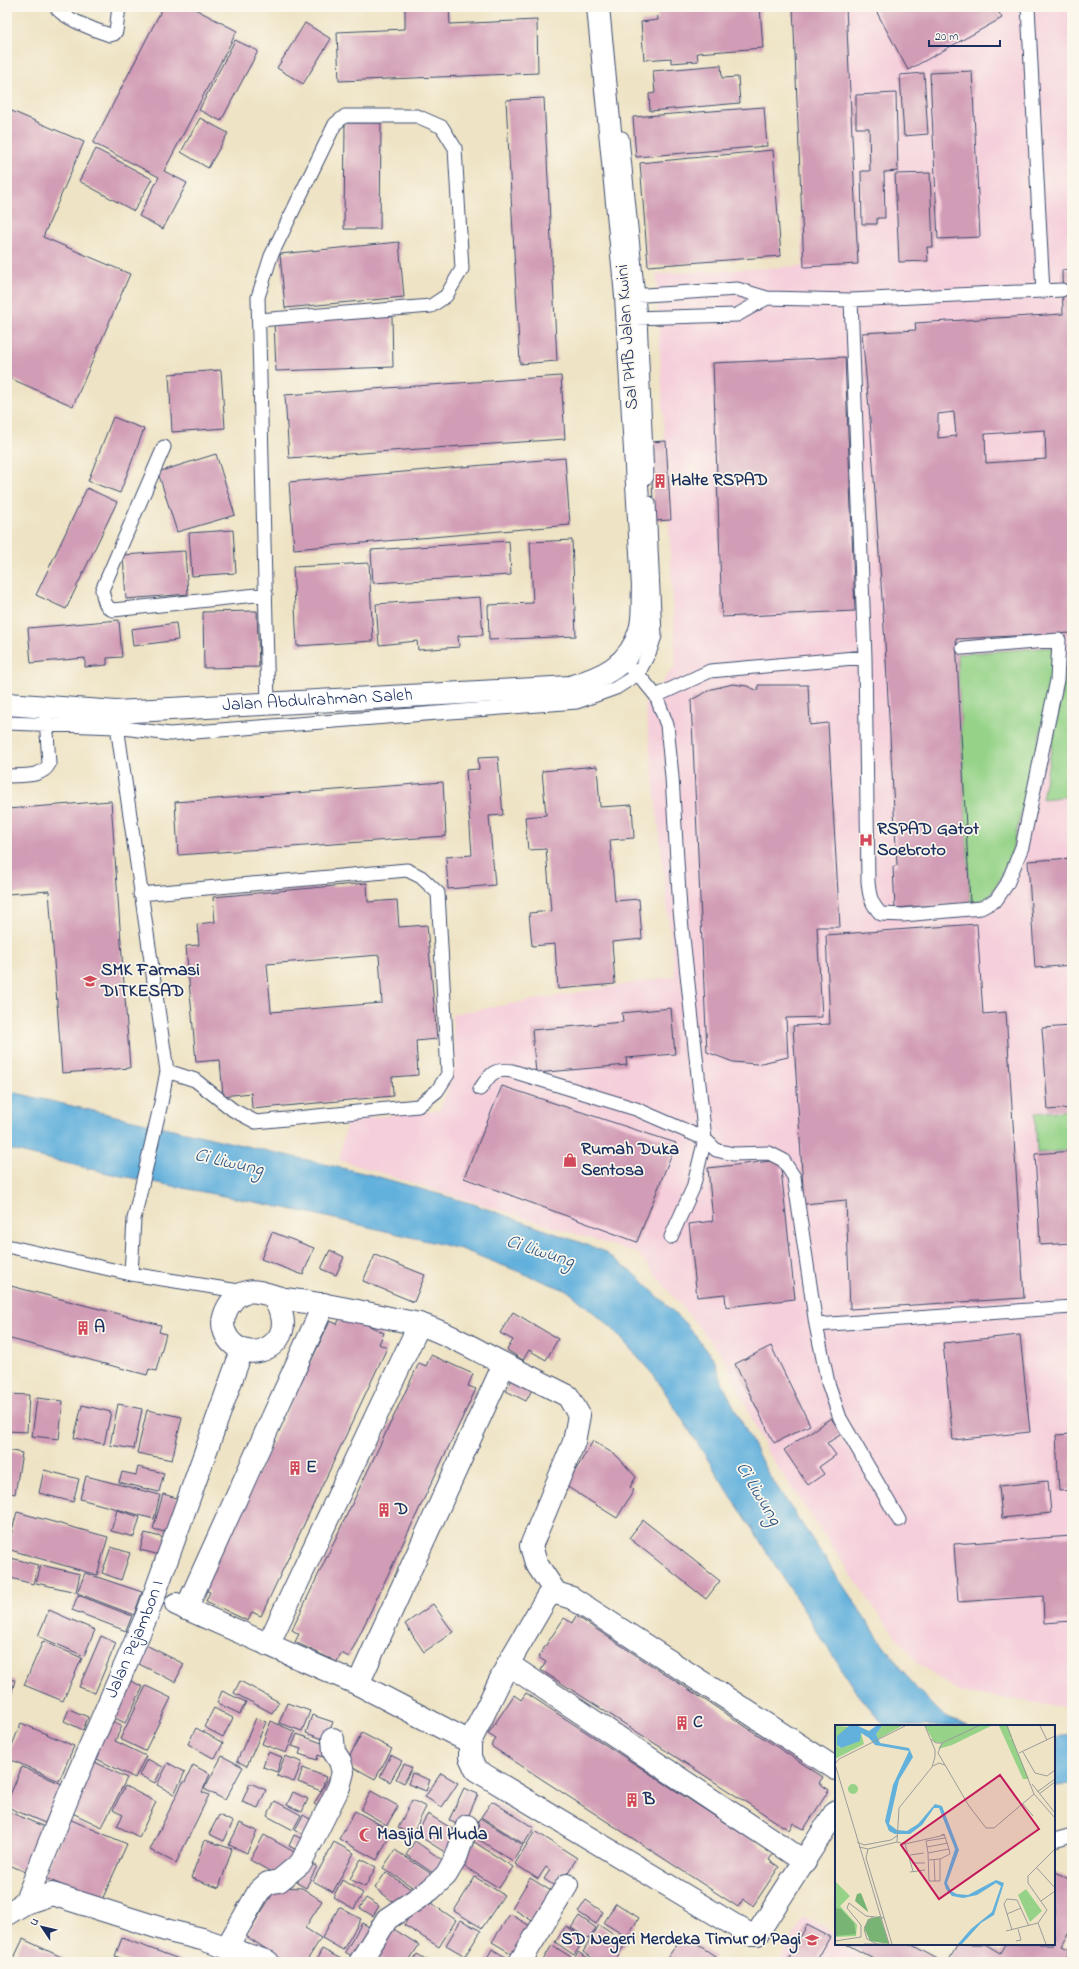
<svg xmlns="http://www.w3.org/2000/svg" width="1079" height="1969" viewBox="0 0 1079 1969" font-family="'Indie Flower',sans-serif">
	<rect width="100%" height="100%" fill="#fbf7ec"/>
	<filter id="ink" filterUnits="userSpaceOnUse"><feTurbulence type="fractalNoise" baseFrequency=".025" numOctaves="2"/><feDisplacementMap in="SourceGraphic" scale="8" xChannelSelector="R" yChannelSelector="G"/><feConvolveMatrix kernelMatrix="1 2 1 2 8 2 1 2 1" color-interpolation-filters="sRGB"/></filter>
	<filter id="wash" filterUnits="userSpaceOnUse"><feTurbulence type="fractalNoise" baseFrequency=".012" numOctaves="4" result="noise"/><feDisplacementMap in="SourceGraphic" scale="16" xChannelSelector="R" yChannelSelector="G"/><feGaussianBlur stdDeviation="0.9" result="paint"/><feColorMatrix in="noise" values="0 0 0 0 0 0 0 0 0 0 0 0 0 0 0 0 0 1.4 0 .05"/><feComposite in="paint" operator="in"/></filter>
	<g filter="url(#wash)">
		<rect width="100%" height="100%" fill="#eee3c4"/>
		<!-- built -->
		<path fill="#f5cfdb" d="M793 7H1072V1708L959 1692 917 1662 881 1618 767 1452 723 1356 637 1253 339 1160 347 1120 440 1110 456 1064 452 1014 675 976 645 704 676 665 656 274 803 266Z
			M804 1917 834 1933 831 1939 836 1942V1944H840L874 1962H780Z"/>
		<!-- garden -->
		<path fill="#96d389" stroke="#588174" d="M1054 647 1052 684 1012 851 999 881 987 900 970 903 957 654Z
			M1072 667V796L1042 799 1064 681V668Z
			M1072 1110V1150L1037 1153 1035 1113Z"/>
		<!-- water -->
		<path fill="#62b0dc" stroke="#3e709d" d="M7 1091 372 1175 473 1204 601 1250 635 1274 685 1323 714 1359 724 1387 767 1472 877 1636 915 1687 945 1717 968 1726H885L854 1689 656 1378 612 1328 568 1291 461 1249 310 1213 112 1174 7 1149Z
			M1072 1735V1785L1054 1786V1737Z"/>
		<g id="blocks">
			<!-- building -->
			<path fill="#d19cb5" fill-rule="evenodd" d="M163 7H191L237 31 164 171 187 183 163 229 139 216 159 177 93 143Z
				M405 7H449L450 24 537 20 538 73 339 81 337 32 405 29Z
				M657 7H760L763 48 697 53 698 61 671 63V58L644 60 641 22 658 20Z
				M793 7H846L858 264 804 267Z
				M874 7H996L1002 18 908 70Z
				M305 23 331 39 303 84 277 68Z
				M235 40 258 51 221 121 199 110Z
				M721 65 722 78 738 77 740 103 650 111 649 94 655 93 653 71Z
				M972 71 980 237 938 239 930 73Z
				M924 73 928 134 904 136 900 75Z
				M896 93 898 171 884 172 885 218H877V224H862L861 171H870L869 128H856V95Z
				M544 98 557 361 520 364 506 100Z
				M764 107 767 146 636 157 633 117Z
				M7 109 84 142 43 237 130 274 73 406 7 377Z
				M200 118 228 133 208 168 181 152Z
				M345 123H381L380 229H344Z
				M96 149 152 179 134 211 79 181Z
				M773 150 781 256 648 266 640 163Z
				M930 173 933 247H927L928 261 899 262 895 174Z
				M399 242 404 297 285 308 280 254Z
				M1072 269V633L956 639 970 903 895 908 893 867 897 865 885 643 870 419 862 333 916 330 915 323 1063 314 1062 270ZM954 412 956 436 938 438V414ZM1045 430 1046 459 986 463 985 434Z
				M392 316 393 367 276 371 274 320Z
				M845 357 855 611 722 617 713 363Z
				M221 370 225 428 172 432 169 374Z
				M561 376 565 439 289 458 285 395Z
				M113 417 144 429 120 493 88 481Z
				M666 441 671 520 654 521 650 442Z
				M216 454 235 515 177 532 158 472Z
				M565 458 570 525 294 549 289 482Z
				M87 488 117 502 66 609 36 595Z
				M233 530 236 573 192 576 189 533Z
				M572 540 576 636 489 640 488 605 533 603 530 542Z
				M509 541 511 575 373 583 371 550Z
				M185 551 188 594 126 599 123 555Z
				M369 563 373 641 297 646 293 567Z
				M480 597 483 635 458 636 459 647 418 650 417 641 379 645 376 604Z
				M257 611 259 667 204 668 203 612Z
				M119 620 122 657 107 658V665L85 667V658L31 663 28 628Z
				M176 623 178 640 133 646 131 629Z
				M733 684 747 686 758 691V685H808L810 725 828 723 840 927H817L822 1017 786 1018 788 1057 757 1064 733 1062 707 1052 691 700 712 689Z
				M498 757 503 815 489 816 495 885 448 889 446 857 472 855 466 770 479 769 478 758Z
				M597 766 600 807 632 805 634 838 610 840 615 901 639 899 642 939 612 942 615 984 558 989 555 944 532 946 529 913 551 911 546 849 528 850 525 817 546 815 542 771Z
				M443 782 446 836 178 855 175 802Z
				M111 801 130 1068 62 1073 49 891 7 894V809Z
				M1072 858V965L1035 968 1028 861Z
				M367 883 368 902 397 900 399 927 427 925 437 1039 416 1041 418 1075 392 1077 393 1096 252 1109 251 1093 223 1096 220 1060 196 1062 186 946 199 945 197 924 215 922 213 897ZM379 955 382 1003 271 1012 267 964Z
				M977 924 983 1014 1006 1012 1024 1298 850 1309 846 1200 804 1204 793 1026 830 1024 826 935Z
				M671 1008 675 1054 626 1058 627 1065 536 1073 532 1030 623 1022 622 1013Z
				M1072 1026V1108L1048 1110 1042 1028Z
				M502 1086 676 1143 637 1242 464 1178Z
				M1072 1151V1243L1040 1245 1035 1154Z
				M780 1160 795 1299 726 1307 725 1294 697 1297 689 1224 713 1221 708 1168Z
				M272 1232 314 1248 303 1275 261 1259Z
				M330 1250 344 1257 336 1275 321 1269Z
				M375 1255 425 1275 414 1302 363 1281Z
				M7 1285 161 1325 159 1332 166 1334 156 1371 149 1369 147 1375 7 1338Z
				M513 1312 558 1339 546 1360 529 1350 523 1360 507 1350 513 1340 500 1333Z
				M343 1313 384 1333 379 1344 387 1348 261 1616 252 1612 248 1621 206 1601 210 1592 203 1589 330 1321 337 1324Z
				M1020 1335 1030 1432 953 1440 943 1343Z
				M771 1346 810 1425 774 1443 735 1364Z
				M431 1355 473 1374 468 1386 476 1389 349 1657 341 1653 337 1662 295 1642 299 1634 292 1630 419 1363 426 1366Z
				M513 1378 533 1388 526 1401 506 1391Z
				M7 1394 29 1395 27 1432 7 1431Z
				M37 1398 63 1401 59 1439 32 1436Z
				M118 1404 142 1409 134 1449 110 1445Z
				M82 1405 111 1412 104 1444 74 1438Z
				M147 1410 182 1417 172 1460 137 1453Z
				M831 1418 842 1434 827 1443 836 1455 819 1467 824 1474 808 1485 784 1450Z
				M1072 1434V1490L1059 1491 1056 1435Z
				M593 1441 617 1456 636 1477 630 1487 634 1490 617 1518 566 1486Z
				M7 1450 22 1453 15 1494 7 1492Z
				M138 1467 164 1473 159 1492 119 1482 122 1472 136 1475Z
				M44 1470 79 1479 73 1502 39 1493Z
				M86 1476 160 1495 154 1519 80 1499Z
				M1048 1481 1051 1513 1002 1518 999 1486Z
				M163 1494 183 1500 173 1534 153 1529Z
				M117 1510 140 1517 134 1537 111 1531Z
				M17 1512 108 1537 97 1575 7 1549Z
				M643 1520 720 1581 706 1599 629 1538Z
				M145 1533 169 1539 164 1556 140 1550Z
				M1072 1536V1621L1044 1623 1043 1596 958 1602 954 1544Z
				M111 1547 130 1553 121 1580 102 1573Z
				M7 1557 38 1565 33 1584 7 1577Z
				M41 1565 80 1574 76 1592 36 1583Z
				M85 1573 142 1592 134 1615 77 1593Z
				M78 1595 132 1616 126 1631 72 1610Z
				M433 1604 453 1632 424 1652 405 1624Z
				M49 1610 95 1630 84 1656 38 1636Z
				M576 1616 823 1777 819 1783 829 1790 804 1829 793 1823 789 1830 541 1670 546 1662 538 1657 564 1618 572 1623Z
				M101 1636 116 1643 95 1693 79 1687Z
				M43 1641 82 1658 63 1701 24 1685Z
				M144 1644 184 1664 175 1682 135 1662Z
				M7 1679 15 1680 11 1696 7 1695Z
				M131 1681 143 1687 125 1723 113 1717Z
				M240 1681 279 1702 272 1713 234 1693Z
				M146 1686 171 1698 145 1751 120 1739Z
				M222 1691 246 1702 240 1714 217 1703Z
				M526 1693 773 1854 769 1860 779 1867 753 1906 743 1899 738 1907 491 1746 496 1739 488 1734 514 1695 521 1700Z
				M287 1703 310 1711 302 1731 279 1723Z
				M214 1708 233 1718 223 1737 204 1727Z
				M69 1709 88 1717 83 1730 64 1721Z
				M312 1715 333 1722 326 1740 306 1733Z
				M256 1718 266 1722 247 1766 237 1761Z
				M109 1719 122 1726 115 1741 146 1756 135 1778 91 1756Z
				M271 1721 295 1732 286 1753 262 1744Z
				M21 1723 74 1746 59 1781 7 1758Z
				M196 1728 223 1743 215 1759 188 1744Z
				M362 1733 392 1749 375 1779 346 1763Z
				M297 1734 330 1746 326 1758 318 1755 317 1760 299 1754 301 1749 292 1746Z
				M268 1752 282 1757 277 1772 263 1767Z
				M391 1755 402 1761 390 1782 380 1776Z
				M222 1756 243 1767 225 1800 204 1789Z
				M285 1756 302 1762 294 1782 277 1776Z
				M147 1759 163 1767 155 1783 139 1775Z
				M93 1761 127 1778 102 1827 68 1811Z
				M168 1763 185 1772 174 1794 157 1785Z
				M404 1764 412 1768 404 1783 396 1779Z
				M193 1765 210 1774 202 1792 209 1795 176 1863 150 1850 183 1782H185Z
				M22 1767 62 1784 45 1823 7 1807V1802Z
				M303 1768 326 1777 321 1791 298 1782Z
				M412 1773 430 1780 426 1791 408 1784Z
				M441 1773 458 1783 442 1807 425 1797Z
				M328 1779 337 1784 323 1809 314 1804Z
				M250 1783 266 1790 258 1808 242 1802Z
				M125 1786 156 1802 139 1837 117 1826 123 1815 113 1810Z
				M464 1788 478 1794 463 1828 449 1820Z
				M371 1791 398 1806 387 1825 361 1810Z
				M293 1792 308 1799 302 1812 287 1805Z
				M412 1800 426 1807 412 1835 398 1828Z
				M275 1801 301 1815 293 1830 267 1816Z
				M492 1801 534 1828 524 1844 481 1817Z
				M7 1811 47 1828 28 1873 7 1864Z
				M355 1811 392 1831 377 1860 339 1839Z
				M428 1814 464 1836 451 1856 416 1834Z
				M219 1815 233 1822 224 1841 209 1834Z
				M303 1815 319 1824 311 1839 295 1830Z
				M480 1818 523 1845 513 1861 470 1834Z
				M69 1819 127 1844 101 1902 43 1877Z
				M240 1823 257 1831 247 1853 229 1845Z
				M535 1831 577 1858 558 1888 544 1879 550 1870 546 1867 538 1879 515 1864Z
				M264 1835 296 1853 273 1873 250 1860Z
				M294 1835 308 1842 302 1853 289 1846Z
				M205 1840 232 1849 219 1888 191 1878Z
				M471 1840 513 1867 499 1888 457 1862Z
				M415 1841 451 1866 442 1879 406 1855Z
				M334 1842 354 1853 333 1892 313 1881Z
				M395 1850 433 1875 422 1893 383 1868Z
				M361 1859 376 1867 365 1887 350 1879Z
				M308 1862 317 1866 306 1888 297 1883Z
				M1054 1871 1072 1881V1928L1062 1946 1070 1950 1064 1962H948L958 1944H985L1000 1953 1005 1944H1054Z
				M386 1872 415 1892 403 1909 375 1888Z
				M475 1877 504 1895 482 1928 454 1911Z
				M530 1878 556 1894 537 1924 512 1908Z
				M342 1880 363 1893 354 1909 333 1897Z
				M277 1887 302 1888 322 1901 305 1928 321 1938 306 1962H286L246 1936Z
				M422 1897 456 1920 439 1947 404 1925Z
				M366 1898 379 1906 373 1916 360 1908Z
				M586 1900 603 1912 596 1924 578 1912Z
				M616 1903 639 1918 627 1937 604 1923Z
				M339 1907 361 1919 343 1950 322 1938Z
				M510 1914 537 1930 519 1958 492 1942Z
				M579 1916 596 1928 589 1939 571 1928Z
				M461 1920 481 1931 465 1956 446 1945Z
				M362 1923 377 1931 361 1961 345 1952Z
				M599 1925 626 1943 614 1962H599L583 1952Z
				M807 1925 830 1937 816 1962H787Z
				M566 1926 585 1939 574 1955 555 1942Z
				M392 1928 419 1945 408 1962H385L374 1955Z
				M683 1935 715 1956 711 1962H668L666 1960Z
				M122 1938 187 1962H132L115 1956Z
				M23 1939 72 1962H12Z
				M846 1944H910L943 1962H880Z
				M552 1945 571 1957 567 1962H542Z
				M322 1949 347 1962H315Z
				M492 1949 514 1962H485Z
				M578 1952 594 1962H572Z
				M417 1954 431 1962H412Z"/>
		</g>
	</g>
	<g filter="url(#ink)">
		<use href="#blocks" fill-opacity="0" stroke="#3b4a6d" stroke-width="1"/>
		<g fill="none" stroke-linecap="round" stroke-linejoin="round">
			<defs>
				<path id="lane" d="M56 7C62 18 97 31 110 35L114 34 116 31 119 7
					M1028 7 1043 292
					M622 138 640 317 647 477
					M630 296 737 289 767 298 851 300
					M633 318 737 315 767 298
					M259 320 431 306 446 296 462 269 455 148 442 127 417 116H345L335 124 271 256 258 297 268 704
					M164 447 102 590C104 598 104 607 113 610L266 594
					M963 648 1059 640 1057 680 1022 847 1007 884 996 900 981 908 903 915 881 914C871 904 869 895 868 881L865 657 851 300 1062 290
					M632 670 638 674 656 696 667 725 672 777 680 910 705 1139 693 1188 671 1237
					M656 696 710 671 865 657
					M116 719 167 1071 161 1103 134 1219 131 1274
					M7 723 116 727 170 734 577 702 616 688 638 674 650 651 655 636 649 503
					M7 776C21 775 42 778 49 764L46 717
					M140 894 407 870 421 877 438 893 448 1074 437 1091 418 1106 256 1122 233 1110 195 1080 167 1071
					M480 1089C490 1075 493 1068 512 1071L636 1109 705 1139 716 1150 733 1154 769 1153 783 1160 794 1177 816 1325 1072 1307
					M7 1246 131 1274 245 1292
					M816 1325 828 1383 840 1418 899 1520
					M1054 1840 1072 1835"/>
				<g id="street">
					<path d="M504 1364 568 1396 579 1415 574 1442 531 1546 536 1563 556 1593"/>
					<path d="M176 1604 358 1684 504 1364C476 1350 448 1333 419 1324 406 1321 393 1319 380 1316 349 1309 317 1303 285 1299 273 1297 259 1289 247 1292 235 1294 227 1306 224 1317 221 1327 226 1338 233 1344 254 1363 289 1344 282 1316 280 1309 276 1303 273 1297"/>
					<path d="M186 1609 324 1304"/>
					<path d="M268 1645 419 1325"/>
					<path d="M508 1664 805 1862"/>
					<path d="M358 1684 470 1742V1757L476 1770 749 1934H757L836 1811"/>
					<path d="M470 1742 508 1664 547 1597 556 1593 572 1598 836 1769"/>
					<path d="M25 1903 52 1894 169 1931 202 1939 268 1962"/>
					<path id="s1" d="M7 1914 25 1903 68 1797 147 1615 242 1350"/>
					<path d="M227 1947 259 1891 268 1883 279 1881 301 1863 339 1787 343 1772 340 1761 334 1752 333 1739"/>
					<path d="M360 1962 387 1919 430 1890 446 1875 456 1858 467 1826"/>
					<path d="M520 1962 567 1885"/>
				</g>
				<g id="secondary">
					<path id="s2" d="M7 704 116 712 570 687C602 677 630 666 640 630 644 617 642 601 643 587L626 296 598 7"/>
				</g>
			</defs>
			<!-- lane casing -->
			<use href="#lane" stroke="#3b4a6d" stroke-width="15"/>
			<!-- street casing -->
			<use href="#street" stroke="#3b4a6d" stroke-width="24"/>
			<!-- secondary casing -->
			<use href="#secondary" stroke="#3b4a6d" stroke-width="24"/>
			<!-- lane -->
			<use href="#lane" stroke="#fff" stroke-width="13"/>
			<!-- street -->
			<use href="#street" stroke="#fff" stroke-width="22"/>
			<!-- secondary -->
			<use href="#secondary" stroke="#fff" stroke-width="22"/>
		</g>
	</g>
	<!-- icons -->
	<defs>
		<symbol id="building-bare" viewBox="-9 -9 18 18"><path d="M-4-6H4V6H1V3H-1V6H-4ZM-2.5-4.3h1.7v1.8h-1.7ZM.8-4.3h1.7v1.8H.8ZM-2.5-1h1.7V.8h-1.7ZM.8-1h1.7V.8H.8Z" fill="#d1495b" stroke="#fbf7ec" stroke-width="2.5" paint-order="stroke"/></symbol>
		<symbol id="hospital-bare" viewBox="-9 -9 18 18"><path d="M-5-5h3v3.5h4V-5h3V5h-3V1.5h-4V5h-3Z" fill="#d1495b" stroke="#fbf7ec" stroke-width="2.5" paint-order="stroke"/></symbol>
		<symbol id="school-bare" viewBox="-9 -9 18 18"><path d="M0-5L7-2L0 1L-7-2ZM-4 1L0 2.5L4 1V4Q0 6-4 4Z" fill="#d1495b" stroke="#fbf7ec" stroke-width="2.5" paint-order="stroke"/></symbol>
		<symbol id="shop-bare" viewBox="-9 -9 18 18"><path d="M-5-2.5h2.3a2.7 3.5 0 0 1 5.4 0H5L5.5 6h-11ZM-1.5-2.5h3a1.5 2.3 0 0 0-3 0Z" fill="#d1495b" stroke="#fbf7ec" stroke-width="2.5" paint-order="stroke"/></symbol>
		<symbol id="mosque-bare" viewBox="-9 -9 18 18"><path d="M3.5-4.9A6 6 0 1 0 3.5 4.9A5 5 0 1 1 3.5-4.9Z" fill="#d1495b" stroke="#fbf7ec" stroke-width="2.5" paint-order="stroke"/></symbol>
	</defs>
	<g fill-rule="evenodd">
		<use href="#building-bare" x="650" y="471" width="20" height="20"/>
		<use href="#hospital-bare" x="856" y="830" width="20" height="20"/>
		<use href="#school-bare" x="80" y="971" width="20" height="20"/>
		<use href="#shop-bare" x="560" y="1150" width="20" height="20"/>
		<use href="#building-bare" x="73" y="1318" width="20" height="20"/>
		<use href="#building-bare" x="285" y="1458" width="20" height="20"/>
		<use href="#building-bare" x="374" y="1500" width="20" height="20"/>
		<use href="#building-bare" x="672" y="1713" width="20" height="20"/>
		<use href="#building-bare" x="622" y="1790" width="20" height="20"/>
		<use href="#mosque-bare" x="356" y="1825" width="20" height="20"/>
		<use href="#school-bare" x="802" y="1930" width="20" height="20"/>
	</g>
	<g text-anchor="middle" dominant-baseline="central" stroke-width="3.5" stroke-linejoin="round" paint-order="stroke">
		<!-- street labels -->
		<g font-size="18" fill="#1b2f5e" stroke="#fbf7ec">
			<text transform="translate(628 337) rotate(-94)">Sal PHB Jalan Kwini</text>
			<text stroke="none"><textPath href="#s2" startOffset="311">Jalan Abdulrahman Saleh</textPath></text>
			<text stroke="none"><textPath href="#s1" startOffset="307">Jalan Pejambon I</textPath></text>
		</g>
		<!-- poi labels -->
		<g font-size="18" font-weight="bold" fill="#1b2f5e" stroke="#fbf7ec" text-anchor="start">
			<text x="671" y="481">Halte RSPAD</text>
			<text x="877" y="830">RSPAD Gatot<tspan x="877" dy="21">Soebroto</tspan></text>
			<text x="101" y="971">SMK Farmasi<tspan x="101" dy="21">DITKESAD</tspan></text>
			<text x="581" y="1150">Rumah Duka<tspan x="581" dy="21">Sentosa</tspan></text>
			<text x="94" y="1328">A</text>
			<text x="306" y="1468">E</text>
			<text x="395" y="1510">D</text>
			<text x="693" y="1723">C</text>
			<text x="643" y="1800">B</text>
			<text x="377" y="1835">Masjid Al Huda</text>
			<text x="801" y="1940" text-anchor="end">SD Negeri Merdeka Timur 01 Pagi</text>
		</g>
		<!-- water labels -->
		<g font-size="19" font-style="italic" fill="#305684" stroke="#fbf7ec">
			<text transform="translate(229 1163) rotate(13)">Ci Liwung</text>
			<text transform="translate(540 1252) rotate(18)">Ci Liwung</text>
			<text transform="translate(758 1494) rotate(59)">Ci Liwung</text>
		</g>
	</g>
	<!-- overview -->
	<g transform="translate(835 1725)">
		<rect width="220" height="220" fill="#eee3c4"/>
		<path d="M0 1 15 2 2 20 4 22 6 23 26 8 29 19 0 34ZM47 1H67L43 14 41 9ZM90 1H156L117 20 103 24 107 18 99 17ZM164 1H173L177 12 173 14 177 13 194 54H188ZM13 64a5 5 0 1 1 10 0a5 5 0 1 1-10 0ZM0 156 15 171 5 181 22 200 21 211 0 212ZM191 164 207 186 195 197 183 170Z" fill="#96d389"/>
		<path d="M26 168 33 186V187L20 176 22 169ZM0 183 6 184 19 198 21 209 0 211ZM45 191 54 219 35 216 29 203 33 194Z" fill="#78b575"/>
		<path d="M14 1H23L34 6 41 1H47L41 9 45 18 74 23 78 32 64 55 54 99 62 105 72 106 83 99 100 79 107 81 124 125 112 158 116 166 122 169 133 170 161 155 169 158 159 190 146 198 127 219H123L136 204 157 187 166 161 161 158 142 170 128 173 117 171 111 164 109 158 120 124 104 83H99L87 100 75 109H60L54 106 50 96 58 60 74 26 40 20 34 13 26 8 25 16 6 23 2 20V11Z" fill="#62b0dc"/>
		<path fill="none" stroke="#9a9b9b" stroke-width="1" d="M143 1 107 18 103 28 134 81 151 103H159L199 69M172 1 199 69 220 93M205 1 212 15M96 14 101 18H107M188 27 200 48 212 51 220 45M184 28 220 11M98 41 104 38 110 40M197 59 220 88M202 67 220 54M204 69 220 57M188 79 198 91M91 116 93 128 114 124 109 109 106 110M91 116 110 113M22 117 29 120 56 115 63 110M62 117 70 119 110 110M70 119 78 146M24 122 33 124 62 117 64 83 97 42 100 32V25L90 1M92 122 113 118M33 124 31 133 57 219M93 128 94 156H105V134L94 135M75 130 89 128M99 134 100 156M105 134 115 129 114 124M77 138H90M201 142 220 163M75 147 90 145M206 176 220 166M172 189 186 183M203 198 212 185 193 158V151L220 124M203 198 211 219M29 203 38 191M29 204 32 214 42 219M177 205 169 179 172 174 182 175 194 201M171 206 203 198M0 216 26 212V200L12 183 14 178 31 191 49 193M181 216 186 215 183 204M29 219H50M54 219 0 39 4 34 70 1"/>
		<path fill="#c2185b" fill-opacity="0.15" stroke="#c2185b" stroke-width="2" d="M165 50 204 104 104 174 66 120Z"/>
		<rect width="220" height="220" fill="none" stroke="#1b2f5e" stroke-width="2"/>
	</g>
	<!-- margin -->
	<rect width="1079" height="1969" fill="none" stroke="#fbf7ec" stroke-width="24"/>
	<!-- north arrow -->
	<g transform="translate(42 1927) rotate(305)" stroke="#fbf7ec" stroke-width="3" paint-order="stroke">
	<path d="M0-3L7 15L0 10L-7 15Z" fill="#1b2f5e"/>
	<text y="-6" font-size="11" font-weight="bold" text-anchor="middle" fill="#1b2f5e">U</text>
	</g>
	<!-- scale -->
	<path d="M929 40v6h71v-6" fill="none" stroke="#1b2f5e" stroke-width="2"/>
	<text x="935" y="40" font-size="12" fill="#1b2f5e" stroke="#fbf7ec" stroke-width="3" paint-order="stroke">20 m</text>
</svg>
